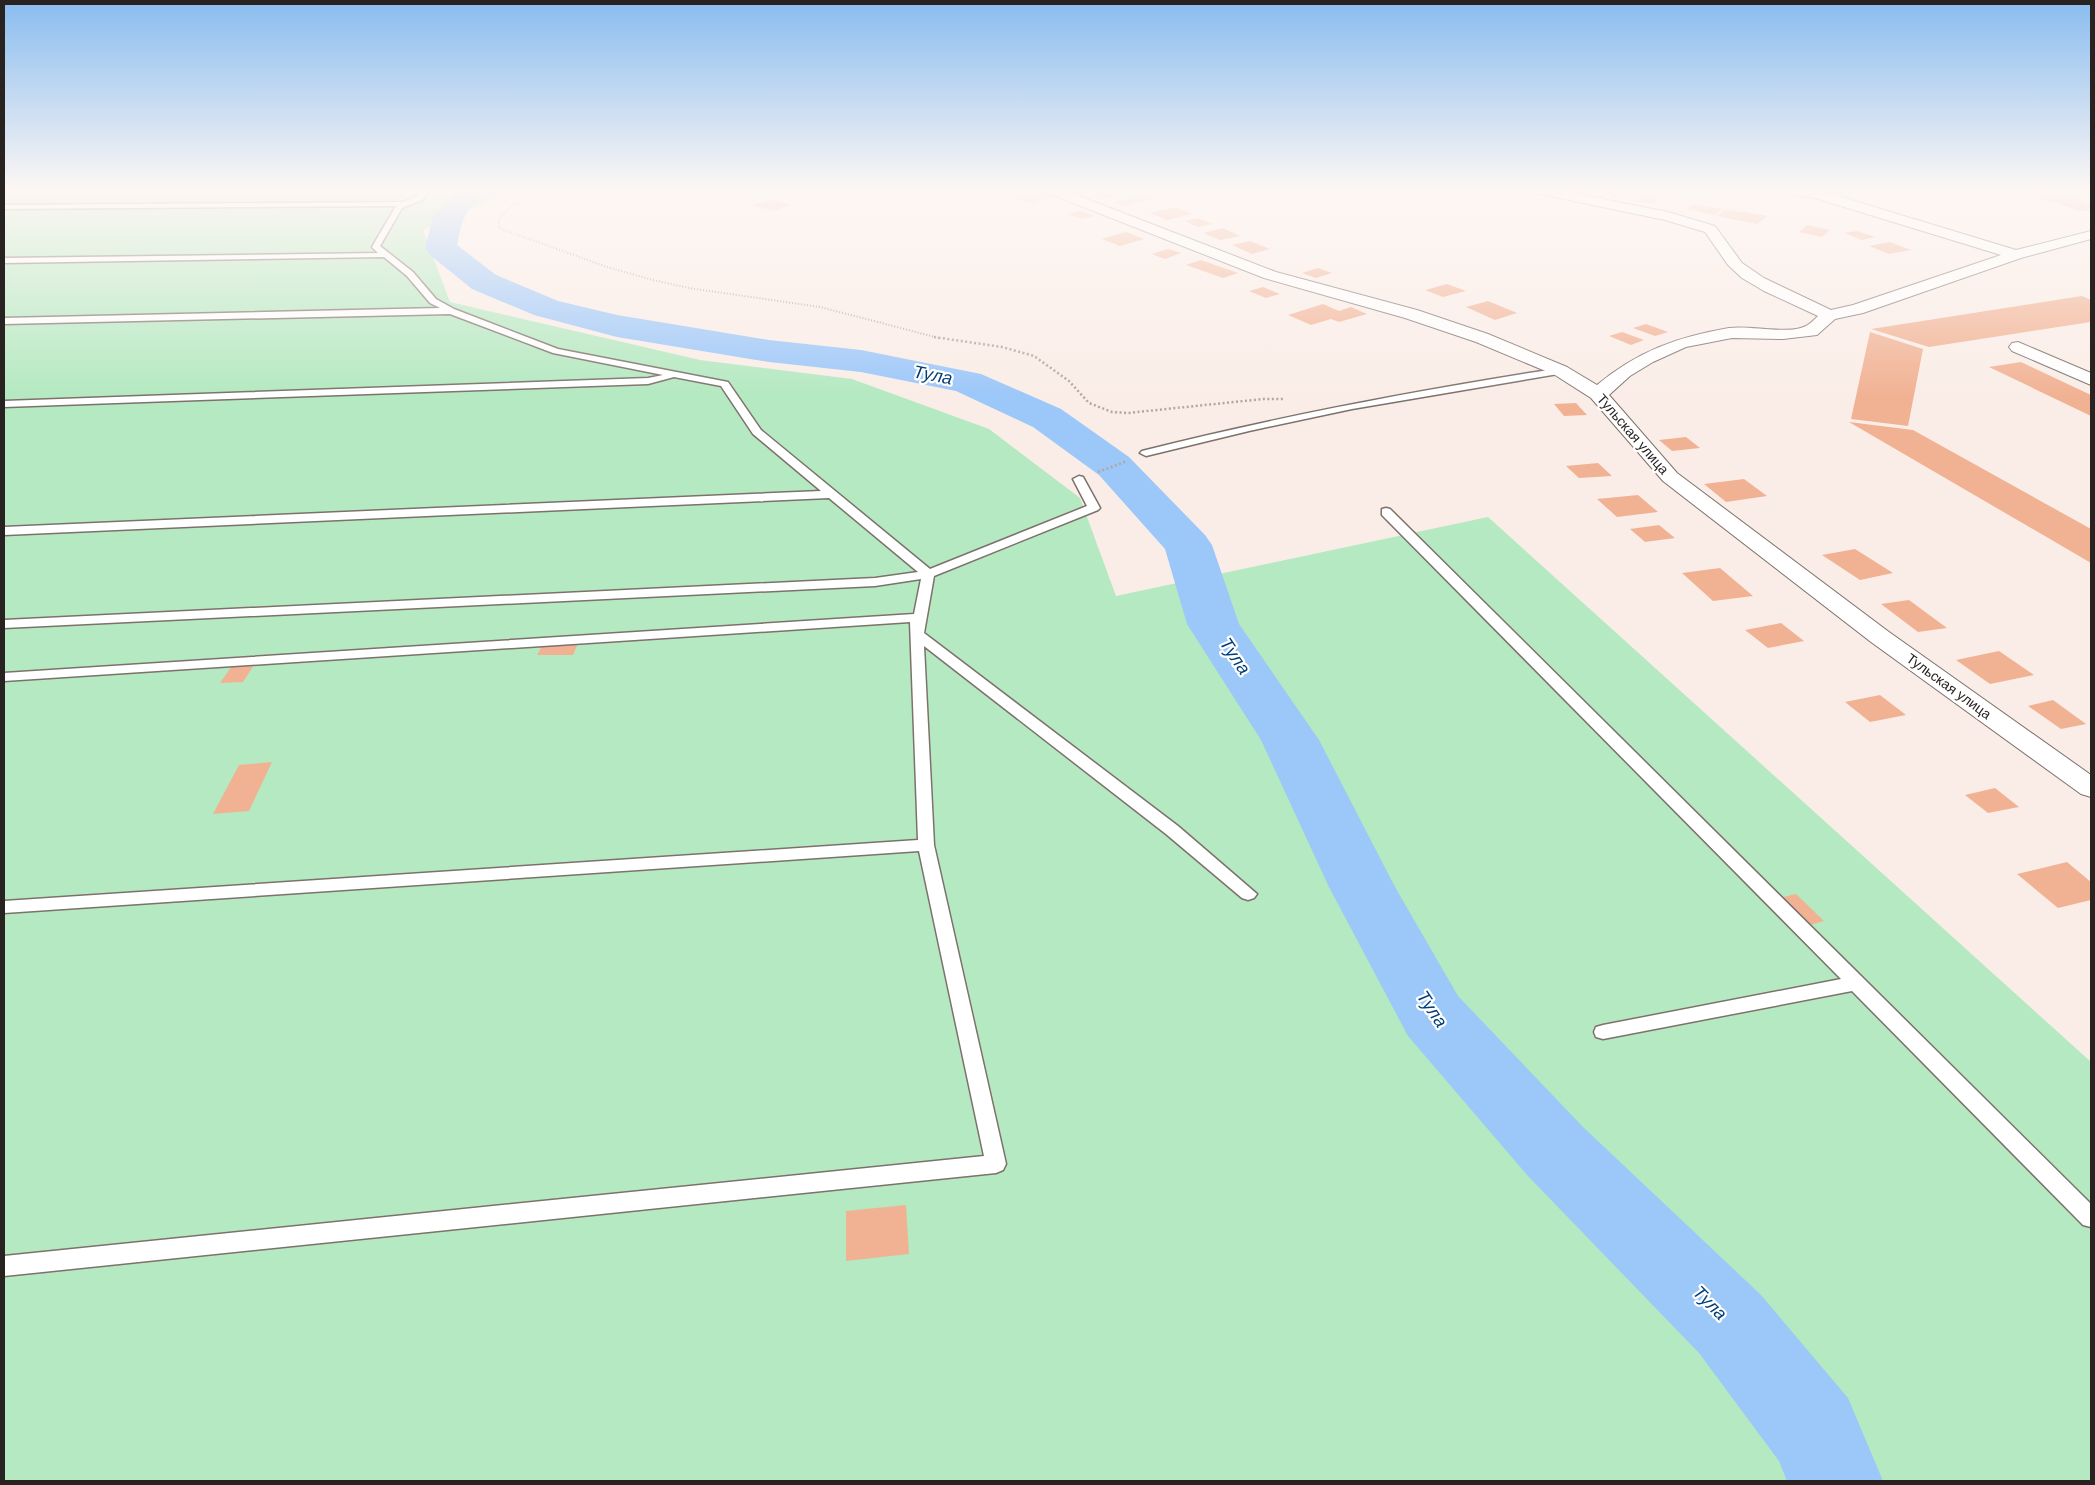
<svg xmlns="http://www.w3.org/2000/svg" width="2095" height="1485" viewBox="0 0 2095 1485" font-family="'DM Sans',sans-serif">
	<rect width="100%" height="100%" fill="#faede7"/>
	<!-- green -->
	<path fill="#b4e9c1" d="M4 189H514L423 230 450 302 700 360 852 379 989 429 1080 498 1116 596 1488 517 2091 1062V1481H4Z"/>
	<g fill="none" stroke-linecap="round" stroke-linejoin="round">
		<!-- river -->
		<path fill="#9cc7f9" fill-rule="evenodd" d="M459 189H499L495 195C466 202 462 219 457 245L496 275 558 301 617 315 769 340 861 350 981 374 1061 409 1129 457 1205 535 1212 545 1239 624 1319 740 1395 887 1458 996 1583 1127 1761 1295 1848 1398 1883 1481H1787L1779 1461 1699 1353 1527 1175 1408 1036 1329 887 1261 740 1187 624 1165 549 1099 475 1033 427 956 391 861 372 769 362 617 337 534 315 472 289 430 255 425 248 433 216Z"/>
	</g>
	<!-- building -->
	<path fill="#f1b294" d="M1571 189H1637L1618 198 1588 191 1583 194 1568 190Z
		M2039 189H2048L2091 203V210L2080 211 2020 191Z
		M1033 191 1049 197 1029 203 1013 196Z
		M1104 191 1117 196 1104 199 1091 194Z
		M1148 194 1158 198 1123 206 1114 202Z
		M1644 196 1661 199 1654 204 1637 201Z
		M771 199 791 205 773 211 752 205Z
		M1694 204 1722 209 1715 215 1687 209Z
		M1175 207 1192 214 1167 220 1150 213Z
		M1727 209 1768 216 1757 224 1716 216Z
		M1081 211 1095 216 1082 219 1068 214Z
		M1198 218 1212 224 1198 227 1185 221Z
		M1807 225 1830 230 1822 237 1799 232Z
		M1223 228 1240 236 1220 240 1203 233Z
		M1857 231 1875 237 1862 240 1844 233Z
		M1126 232 1144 239 1120 246 1102 239Z
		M1250 241 1270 249 1252 254 1232 245Z
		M1890 242 1911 250 1889 254 1869 246Z
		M1168 249 1181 253 1165 259 1152 254Z
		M1201 260 1238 273 1223 278 1186 265Z
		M1318 268 1332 273 1316 278 1302 273Z
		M1447 284 1466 291 1443 297 1425 290Z
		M1263 287 1280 294 1266 298 1249 291Z
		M2082 296 2091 300V322L1929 347 1871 329Z
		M1488 301 1517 313 1495 320 1466 307Z
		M1323 304 1339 311 1351 307 1367 314 1339 322 1331 319 1311 325 1288 315Z
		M1646 324 1668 332 1655 336 1633 328Z
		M1622 332 1644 340 1631 345 1609 336Z
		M1870 332 1923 349 1908 426 1851 419Z
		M2021 362 2091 395V416L1989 367Z
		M1576 403 1587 415 1564 416 1554 404Z
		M1849 422 1913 430 2091 529V563Z
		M1686 437 1700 448 1672 451 1659 440Z
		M1598 463 1612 476 1579 478 1566 466Z
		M1744 479 1767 496 1726 502 1704 484Z
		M1638 495 1658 512 1617 517 1597 499Z
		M1659 525 1675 538 1645 542 1630 529Z
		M1855 549 1893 573 1860 580 1822 555Z
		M1720 568 1753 596 1713 601 1682 573Z
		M1909 600 1947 628 1918 632 1881 604Z
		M1781 623 1804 641 1768 648 1745 630Z
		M578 643 573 655H537L543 644Z
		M1999 651 2034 675 1990 684 1956 660Z
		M254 665 243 682 220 683 232 666Z
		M1880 695 1906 715 1870 722 1845 702Z
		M2053 700 2086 724 2061 729 2028 706Z
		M272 762 249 811 213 814 239 765Z
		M1995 788 2019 807 1988 813 1965 795Z
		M2067 862 2091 882V900L2058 908 2017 874Z
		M1796 894 1824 921 1806 926 1779 898Z
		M906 1205 909 1254 846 1261V1211Z"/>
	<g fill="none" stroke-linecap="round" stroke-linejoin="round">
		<defs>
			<path id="service" d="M424 189H432L422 200 402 208 380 246 413 272 436 299 454 309 558 349 728 382 761 430 930 569 1087 506 1073 479 1079 476 1083 477 1100 508 1098 510 934 576 924 633 1178 826 1257 894 1254 898 1248 900 1242 898 1166 834 924 646 934 845 1006 1164 1003 1170 996 1173 4 1276V1256L984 1156 919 851 4 913V901L918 840 910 622 4 681V673L914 614 921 579 875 586 4 628V620L875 578 918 572 829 498 4 535V527L821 491 753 434 721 386 674 377 648 384 4 407V401L648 378 663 375 553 353 450 314 4 324V318L440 308 430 303 407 276 384 257 4 263V258L378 253 372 247 396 206 4 209V205L404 202 416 196Z
				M1561 368 1566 371 1564 373 1352 409 1249 431 1146 456 1140 453 1142 451C1280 416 1420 390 1561 368Z
				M1386 508 1390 509 2091 1204V1227L2083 1225 1852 991 1603 1039 1596 1037 1594 1032 1596 1027 1603 1025 1841 979 1382 515V509Z"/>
			<path id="minor" d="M1043 189H1061L1276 272 1417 310 1488 334 1567 367 1597 385C1638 351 1677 337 1729 328 1750 325 1789 335 1806 326 1810 324 1815 319 1818 316L1764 291 1742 278 1728 265 1705 232 1665 220 1535 193 1529 189H1553L1668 212 1715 226 1742 263 1764 278 1831 310 1853 305 2001 255 1818 199 1783 192 1782 189H1808L1825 192 2016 250 2091 231V239L2021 258 1863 313 1835 319 1817 335 1783 339 1732 338 1686 347 1653 362 1630 376 1609 395 1677 473 1889 632 2091 775V797L2081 794 1871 642 1663 481 1591 398 1555 375 1476 342 1405 318 1264 278 1045 192Z
				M2018 342 2091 373V385L2012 351 2009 347 2012 343Z"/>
		</defs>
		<!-- service casing -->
		<use href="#service" stroke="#7d716c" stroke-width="3"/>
		<!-- minor casing -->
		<use href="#minor" stroke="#7d716c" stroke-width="2"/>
		<!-- path-far1 -->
		<path stroke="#b1a7a2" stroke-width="2" stroke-dasharray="1 2" stroke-linecap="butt" d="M546 189 511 207 499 219V228L607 267 653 280 689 288 820 307 939 338"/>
		<!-- path -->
		<path stroke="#b1a7a2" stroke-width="2.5" stroke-dasharray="2 2.5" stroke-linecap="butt" d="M934 337 1002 347 1034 356 1069 381 1089 403 1112 412 1128 413 1263 399H1284
			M1098 472 1127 461"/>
		<!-- service -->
		<use href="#service" fill="#fff" fill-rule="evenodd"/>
		<!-- minor -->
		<use href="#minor" fill="#fff" fill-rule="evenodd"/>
	</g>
	<!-- sky -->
	<linearGradient id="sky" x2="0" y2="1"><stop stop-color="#89bcef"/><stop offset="0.48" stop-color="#fdf7f4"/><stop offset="1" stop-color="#fdf7f4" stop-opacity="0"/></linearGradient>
	<rect width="2095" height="396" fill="url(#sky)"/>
	<g text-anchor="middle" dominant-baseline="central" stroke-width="4.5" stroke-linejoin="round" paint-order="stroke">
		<!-- far-street labels -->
		<g font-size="14" fill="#282321" stroke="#fff">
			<text transform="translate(1633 434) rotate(49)">Тульская улица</text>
			<text transform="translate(1949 686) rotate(36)">Тульская улица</text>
		</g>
		<!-- water labels -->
		<g font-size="18" font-style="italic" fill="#003f79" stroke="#fff">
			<text transform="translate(933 375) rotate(11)">Тула</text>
			<text transform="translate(1235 656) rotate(56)">Тула</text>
			<text transform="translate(1432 1009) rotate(56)">Тула</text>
			<text transform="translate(1710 1303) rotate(45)">Тула</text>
		</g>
	</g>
	<!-- border -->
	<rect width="2095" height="1485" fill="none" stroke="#282321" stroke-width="10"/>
</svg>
